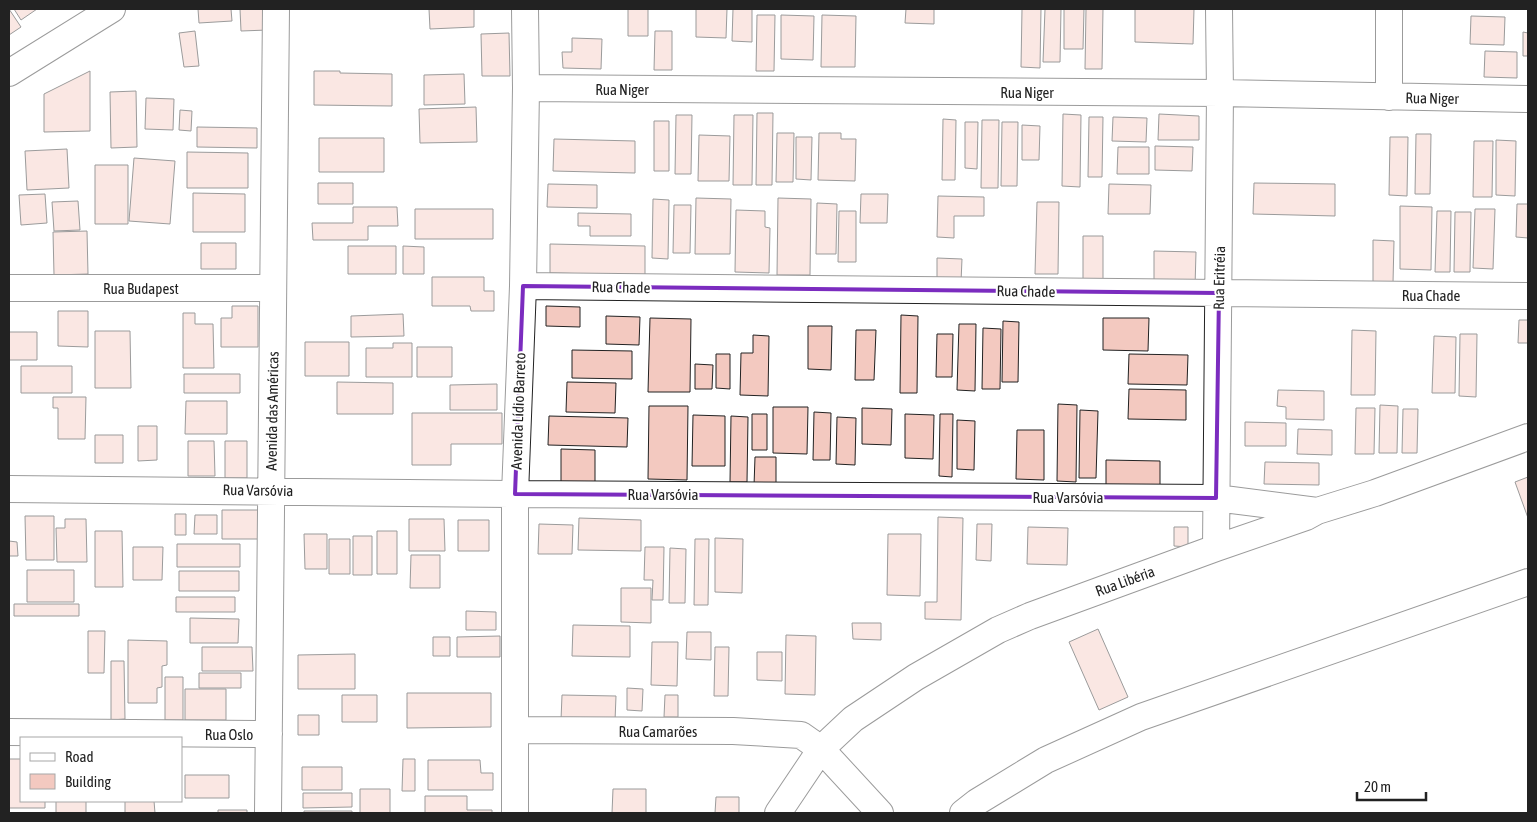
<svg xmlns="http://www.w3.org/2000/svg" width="1537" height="822" viewBox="0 0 1537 822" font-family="'Asap Condensed',sans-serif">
	<rect width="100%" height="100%" fill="#fff"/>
	<!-- building -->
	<path fill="#f3c9c0" stroke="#222" d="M9 9 21 27 9 35Z
		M14 9H37L21 20Z
		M198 9H231L232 21 199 23Z
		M240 9H267L268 30 241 31Z
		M429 9H474V27L430 29Z
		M628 9H648V36H628Z
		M696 9H727L726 38 696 37Z
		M733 9H752V42L732 41Z
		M906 9H934V24L905 23Z
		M1022 9H1041L1040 68 1021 67Z
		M1045 9H1061L1060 62H1043Z
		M1064 9H1084L1083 49H1064Z
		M1086 9H1103L1102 69H1085Z
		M1135 9H1194L1193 44 1135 42Z
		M757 15H775L774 71H756Z
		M781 15 814 16 813 60 781 59Z
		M822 15 856 16 855 67H821Z
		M1471 16 1505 17 1504 45 1470 44Z
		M195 31 199 66 184 67 179 33Z
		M655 31H672V70H654Z
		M1523 32 1528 33V56H1523Z
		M509 33 510 76H482L481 34Z
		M572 38 602 39 601 69 563 68 562 52H572Z
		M1485 51 1517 52V78L1484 77Z
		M90 71V131L44 132V94Z
		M314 71H340V73L392 74V106L314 105Z
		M464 74 465 104 424 105V75Z
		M136 91 137 147 111 148 110 92Z
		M146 98 174 99 173 130 145 129Z
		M476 107 477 142 420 143 419 109Z
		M180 110 192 111 191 131 179 130Z
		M757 113H773L772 185H756Z
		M1063 114 1081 115 1080 187 1062 186Z
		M1159 114 1199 116V140H1158Z
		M676 115H692L691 174H675Z
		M734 115H753L752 185H733Z
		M1089 117H1103L1102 177H1088Z
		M1113 117 1147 118 1146 142 1112 141Z
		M943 119 956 120 955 180H942Z
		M982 120H999L998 188H981Z
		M654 121H669V171H654Z
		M965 122H978L977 169 965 168Z
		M1002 122H1018L1017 186H1001Z
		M1022 125 1040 126 1039 160H1022Z
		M197 127 257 128V148L197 147Z
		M777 133H794L793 182H776Z
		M819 133H841V139H856L855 181 818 180Z
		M1416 134H1431L1430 194H1415Z
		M699 135 730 136 729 181H698Z
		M796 137H812L811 180 796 179Z
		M1390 137H1408L1407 196 1389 195Z
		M319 138H384V172H319Z
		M554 139 635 141V173L553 171Z
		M1496 140 1516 141 1515 196 1496 195Z
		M1474 141H1493L1492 197H1473Z
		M1155 146 1193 147 1192 171 1155 170Z
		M1118 147H1149V174H1117Z
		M67 149 69 188 27 190 25 151Z
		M187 152 248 153V188H187Z
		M134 158 175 161 170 224 129 221Z
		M95 165H128V224H95Z
		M318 183H353V204H318Z
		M1254 183 1335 184V216L1253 214Z
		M548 184 597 185V208L547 207Z
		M1109 184 1151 185 1150 214H1108Z
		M193 193 245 194V232H193Z
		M45 194 47 223 21 225 19 195Z
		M861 194H888L887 223H860Z
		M938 196 984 197V216H954V238L937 237Z
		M696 198 731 199 730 254H695Z
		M778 198 811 199 810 275H777Z
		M653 199 669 200 668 259 652 258Z
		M78 201 80 230 54 231 52 202Z
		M1037 202H1059L1058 274H1035Z
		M817 203 837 204 836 254H816Z
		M1517 204H1528V238L1516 237Z
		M674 205H691L690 253H673Z
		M1400 206 1432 207 1431 270 1400 269Z
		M353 207H397L398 226H368V240H313L312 223H353Z
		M415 209H493V239H415Z
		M1475 209H1495L1493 269 1473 268Z
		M736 210 765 211V227L770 228 769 273 735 272Z
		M839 211H856V262H838Z
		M1437 211H1451L1450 272H1435Z
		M1455 212H1471L1470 272H1454Z
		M578 213 631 214V236H590V226H578Z
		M87 231 88 274 54 275 53 232Z
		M1083 236H1103V282H1083Z
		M1373 240 1394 241 1393 283 1373 282Z
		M201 243H236V269H201Z
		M550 244 645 246V275L550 273Z
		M348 246H396V274H348Z
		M403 246 424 247V274H403Z
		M1154 251 1196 252 1195 287 1154 286Z
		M937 258 962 259 961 282 937 281Z
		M432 277H484V291H494V311H471L470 306H432Z
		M232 306H258V347H221V318H232Z
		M546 306 580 307V327L546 326Z
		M58 311H88V347L58 346Z
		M183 313H195V324H213L214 368H183Z
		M403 314 404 336 351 337V316Z
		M901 315 918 316 917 393H900Z
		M606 316 640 317 639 345 606 344Z
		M650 318 691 319 690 392H648Z
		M1103 318H1149L1148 351 1103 350Z
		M1519 320H1528V343H1518Z
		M1003 321 1019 322 1018 382H1002Z
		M959 324H976L975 391 957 390Z
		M808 326H832L831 370 808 369Z
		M983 328 1001 329 1000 389H982Z
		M856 330H876L874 380H855Z
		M1352 330 1376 331 1375 395H1351Z
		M95 331H130L131 388H95Z
		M9 332H37V360H9Z
		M937 334H953L952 377H936Z
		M1460 334H1477L1476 397 1459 396Z
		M753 335 769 336 768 396 740 395 741 353H753Z
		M1434 336 1456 337 1455 393H1432Z
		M305 342H349V376H305Z
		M393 343H412V377H366V348H393Z
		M417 347H452V377H417Z
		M572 350 632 351V379L572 378Z
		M716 354H730V389L716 388Z
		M1129 354 1188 355 1187 385 1128 384Z
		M695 364 713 365 712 389H695Z
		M21 366H72V393H21Z
		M184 374H240V393H184Z
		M337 382 393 383V414H337Z
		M567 382 616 383 615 413 566 412Z
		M497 384V410H450V385Z
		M1129 389 1186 390V420L1128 419Z
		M1278 390 1324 391V420L1286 419V407L1277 406Z
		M53 397H86L85 439H58V408H53Z
		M186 401H227V434H185Z
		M1058 404 1077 405 1076 482 1057 481Z
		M1380 405 1398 406 1397 453H1379Z
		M649 406H688L687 480 648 479Z
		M773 407H808L807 454 773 453Z
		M862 408 892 409 891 445 862 444Z
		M1356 408H1375L1374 454H1355Z
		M1403 409H1418L1417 453H1402Z
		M1080 410 1098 411 1096 478H1079Z
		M814 412 831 413 830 460H813Z
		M412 413H502V444H451V465H412Z
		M752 414H767V450H752Z
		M905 414 934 415 933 459 905 458Z
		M940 414H953L952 477 939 476Z
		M693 415 725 416V466H692Z
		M549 416 628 418 627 447 548 445Z
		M731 416 748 417 747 482H730Z
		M837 417 856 418 855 465 836 464Z
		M957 420 975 421 974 470 957 469Z
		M1245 422 1286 423V446H1245Z
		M138 426H157V460L138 461Z
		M1298 429 1332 430V455L1297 454Z
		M1017 430H1044V480L1016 479Z
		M95 435H123V463H95Z
		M188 441H214L215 476H188Z
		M225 441H247V478H225Z
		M561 449 595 450V485L561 484Z
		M755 457H776V487L754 486Z
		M1106 460 1160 461V488L1106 487Z
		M1265 462 1319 463V485L1264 484Z
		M1528 477V518L1515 482Z
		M222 510H259V539H222Z
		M175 514H186V535H175Z
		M195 515H217V534H194Z
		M25 516H54V560H26Z
		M938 517 963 518 961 620 925 619V602H937Z
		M579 518 641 520V551L578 550Z
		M65 519H86L87 562H57L56 528H65Z
		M409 519H444L445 551H409Z
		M458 520H489V551H458Z
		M539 524 573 525 572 554H538Z
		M977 524H992L991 561 976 560Z
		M1028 527 1068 528 1067 565 1027 564Z
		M1174 527H1188V547L1174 546Z
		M95 531H122L123 587H95Z
		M377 531H397V574H377Z
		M304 534H327V569H305Z
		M888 534H921L920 596 887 595Z
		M353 536H372V575H353Z
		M715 538 743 539 742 593 715 592Z
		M329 539H350V574H329Z
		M695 539H709L708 605H694Z
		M9 541 17 542 18 556H9Z
		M177 544H240V567H177Z
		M133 547H163L162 580H133Z
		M645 547H664L663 600H652L653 580H644Z
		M670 548 686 549 685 603H669Z
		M411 555H440V588H410Z
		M27 570H74V602H27Z
		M179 571H239V591H179Z
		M621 588H651V623L621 622Z
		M176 597H235V612H176Z
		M14 604H79V616H14Z
		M466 611 496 612V630H466Z
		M190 618 239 619 238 643H190Z
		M852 623H881V640L853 639Z
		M573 625 630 626V657L572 656Z
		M1098 629 1128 697 1099 710 1069 642Z
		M88 631H105L104 673H88Z
		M687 632H711V660L686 659Z
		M786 635 816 636 815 695 785 694Z
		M500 636V657H457V637Z
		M433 637H450V656H433Z
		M128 640 167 641V665L162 666V687L157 688V703H128Z
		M652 642H678L677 686 651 685Z
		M202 647H252L253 671H202Z
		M715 647H729L728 696H714Z
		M757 652H782V681L757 680Z
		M355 654V689H298V655Z
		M111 661H124L125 719 111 720Z
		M199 673H241V688H199Z
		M165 677H183V720H165Z
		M627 688 643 689 642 711 627 710Z
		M185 689H226V720H185Z
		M407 693H491V727L407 728Z
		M342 695H377V722H342Z
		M562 695 616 696 615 721 561 720Z
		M665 695H678V717H664Z
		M298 715H319V735H298Z
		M9 759H21V801H45V808H9Z
		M403 759H415V791H402Z
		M428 760H480L481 773H493V790H428Z
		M302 767H342V790H302Z
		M185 775H229V798H185Z
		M360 789H390V813H360Z
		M613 789H646V813H612Z
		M303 793H352V807L303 808Z
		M425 796H467V810H492V813H425Z
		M716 797H739V813H715Z
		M56 801H86V813H56Z
		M125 801H154L155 813H125Z
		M218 810H247V813H218Z
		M304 811H352V813H304Z"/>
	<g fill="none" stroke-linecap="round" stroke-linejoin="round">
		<defs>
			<path id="minor" d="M9 73 112 9
				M526 88 1220 93 1528 99
				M1389 97V9
				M523 286 1528 296
				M9 288H273
				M9 489 515 494 1216 498 1317 511
				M1216 548 1220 93 1219 9
				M515 730 733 731 801 735 821 749 880 813
				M9 732 269 734
				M268 813 276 9
				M515 813V494L523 286 526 88 525 9
				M778 813 821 749 853 719 916 677 998 630 1030 616 1216 548 1306 517 1317 511 1375 493 1528 437
				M963 813 977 802 1046 760 1141 717 1528 582"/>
		</defs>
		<!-- minor casing -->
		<use href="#minor" stroke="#222" stroke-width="28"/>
		<!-- minor -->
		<use href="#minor" stroke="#fff" stroke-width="26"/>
	</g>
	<!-- marked area -->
	<path d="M0 0H1537V822H0ZM523 286 1219 293 1216 498 515 494Z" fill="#fff" fill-opacity=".55" fill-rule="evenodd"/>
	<path fill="none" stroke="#7b2cbf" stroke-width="4" stroke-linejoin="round" d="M523 286 1219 293 1216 498 515 494Z"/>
	<g text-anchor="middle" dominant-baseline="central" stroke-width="4" stroke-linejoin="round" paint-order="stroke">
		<!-- street labels -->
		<g font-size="15" fill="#222" stroke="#fff">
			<text x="622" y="89">Rua Niger</text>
			<text x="1027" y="92">Rua Niger</text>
			<text transform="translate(1432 98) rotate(1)">Rua Niger</text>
			<text transform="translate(1219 278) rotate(-89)">Rua Eritréia</text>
			<text transform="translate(621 287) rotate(1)">Rua Chade</text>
			<text x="141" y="288">Rua Budapest</text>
			<text transform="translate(1026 291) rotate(1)">Rua Chade</text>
			<text x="1431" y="295">Rua Chade</text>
			<text transform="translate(272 411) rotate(-89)">Avenida das Américas</text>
			<text transform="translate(518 411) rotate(-88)">Avenida Lídio Barreto</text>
			<text transform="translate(258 490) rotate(1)">Rua Varsóvia</text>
			<text x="663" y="494">Rua Varsóvia</text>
			<text x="1068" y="497">Rua Varsóvia</text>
			<text transform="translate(1125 581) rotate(-20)">Rua Libéria</text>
			<text x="658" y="731">Rua Camarões</text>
			<text x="229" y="734">Rua Oslo</text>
		</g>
	</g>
	<!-- border -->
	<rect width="1537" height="822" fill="none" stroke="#222222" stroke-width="20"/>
	<!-- legend -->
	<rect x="20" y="737" width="162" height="65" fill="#ffffff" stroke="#a7a7a7"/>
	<rect x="30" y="753" width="25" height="8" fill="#ffffff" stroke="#a7a7a7"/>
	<text x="65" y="762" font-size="15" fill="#222222">Road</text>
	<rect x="30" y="774" width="25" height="15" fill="#f3c9c0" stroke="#a7a7a7"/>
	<text x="65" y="787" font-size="15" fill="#222222">Building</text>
	<!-- scale -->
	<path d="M1357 792v8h69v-8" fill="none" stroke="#222222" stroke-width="2.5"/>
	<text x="1364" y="792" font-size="15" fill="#222222" stroke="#ffffff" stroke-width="4" paint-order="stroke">20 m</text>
</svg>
